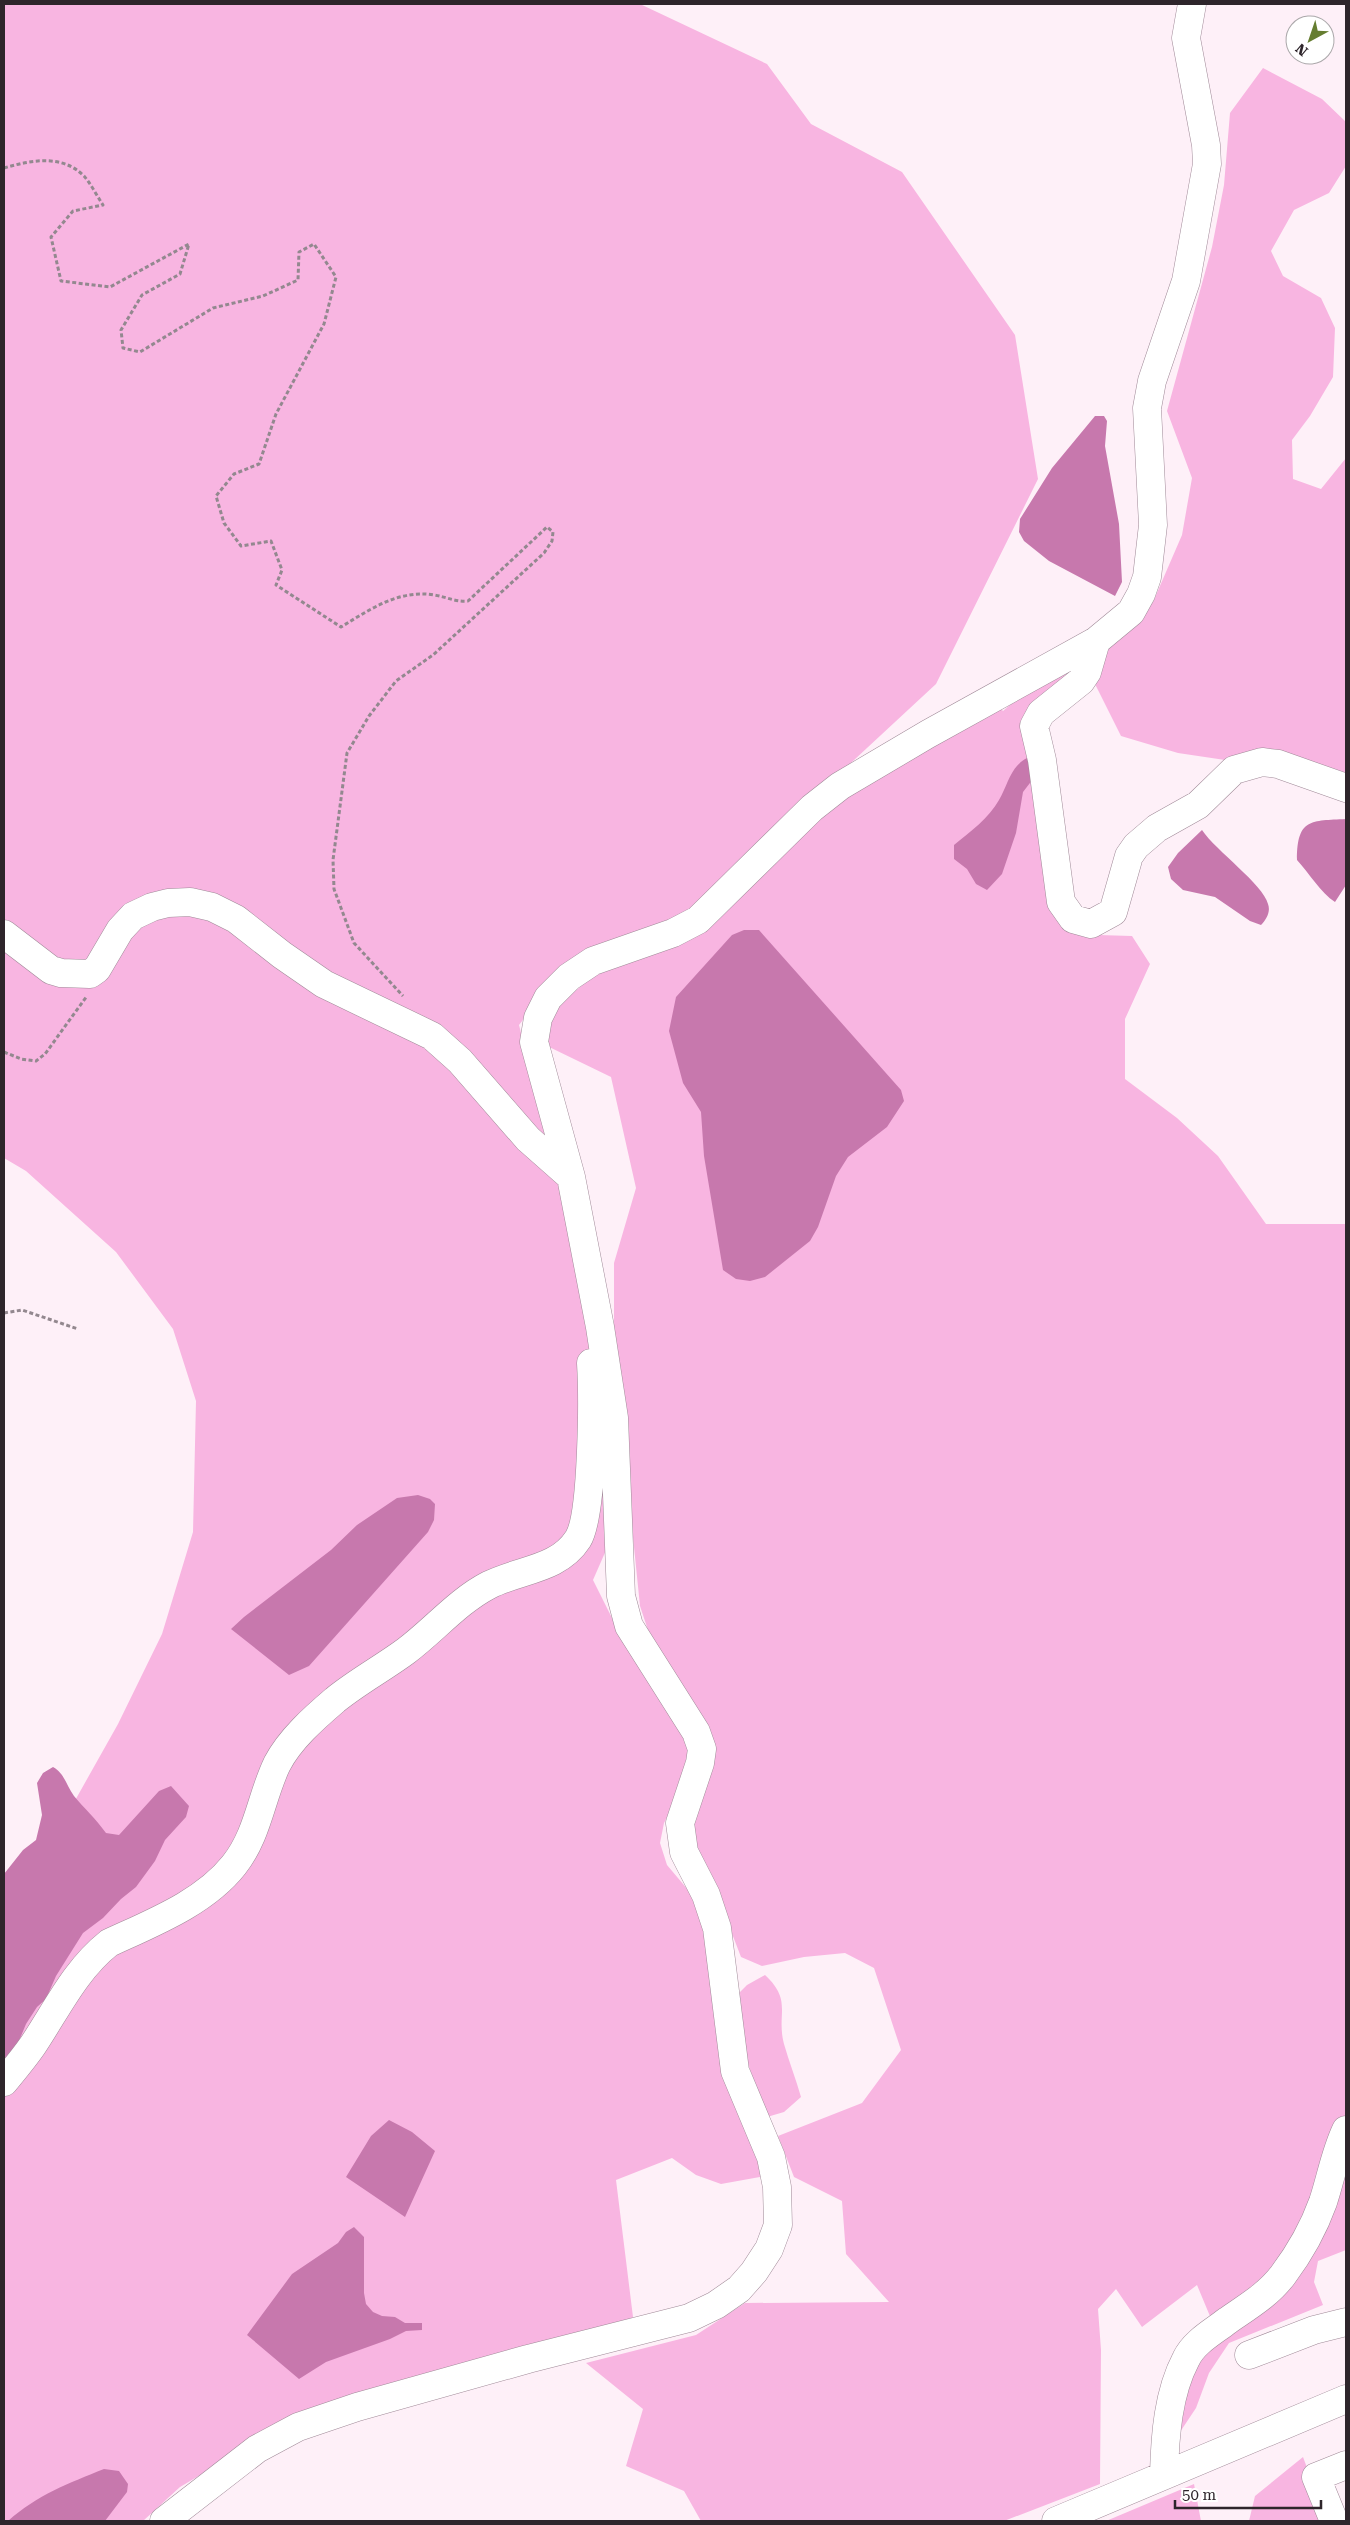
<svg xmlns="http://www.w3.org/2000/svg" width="1350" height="2525" viewBox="0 0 1350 2525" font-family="'Roboto Serif',serif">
	<rect width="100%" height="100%" fill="#fef0f8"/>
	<!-- green -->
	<path fill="#f8b5e1" d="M4 4H640L767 64 811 124 902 172 1015 335 1038 479 936 684 688 914 561 970 519 1025 559 1181 583 1297 602 1422 607 1548 593 1580 621 1636 674 1715 690 1753 677 1798 664 1823 660 1843 667 1865 699 1903 766 2176 721 2184 696 2175 672 2158 616 2180 633 2317 604 2333 290 2422 180 2487 143 2521H4V1900L50 1845 118 1724 162 1634 193 1532 196 1401 173 1329 116 1252 26 1171 4 1158Z
		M1263 68 1322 99 1346 122V166L1329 193 1294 210 1271 251 1283 276 1321 298 1335 328 1333 377 1310 416 1292 440 1293 479 1321 489 1346 458V778L1178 753 1121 736 1093 680 1105 646 1120 640 1153 602 1182 535 1192 478 1167 411 1212 247 1224 185 1230 113Z
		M1082 658 1079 673 1037 708 1055 902 1098 935 1132 936 1150 964 1125 1019V1079L1177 1118 1218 1156 1266 1224H1346V2250L1318 2261 1314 2282 1323 2305 1229 2343 1209 2373 1196 2408 1180 2432 1175 2431 1192 2365 1212 2321 1197 2285 1142 2327 1116 2289 1098 2309 1101 2350 1100 2484 1004 2521H701L684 2491 626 2466 643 2409 586 2363 696 2335 745 2303 889 2302 846 2254 842 2201 794 2177 778 2136 862 2103 901 2050 874 1968 845 1953 804 1957 762 1966 741 1957 716 1892 693 1854V1828L702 1793 640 1606 614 1350V1263L636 1188 611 1077 543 1044 558 1006 595 974 697 934 831 803 998 706 1003 711 1026 691Z
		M765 1975C793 2001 776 2014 784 2044 789 2062 796 2079 801 2097L784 2112 767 2117C750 2074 740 2043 736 1996L747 1985Z
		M1303 2457 1327 2521H1249L1255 2496Z
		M1194 2484 1201 2521H1106Z"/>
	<!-- water -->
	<path fill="#c778ad" d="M1095 416H1104L1107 421 1105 446 1119 524 1122 582 1115 596 1049 561 1024 541 1019 532 1020 519 1052 468Z
		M1027 758 1030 761 1033 779 1023 792 1016 833 1002 874 987 890 976 884 967 869 954 859V845C970 832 989 818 999 800 1008 785 1010 767 1027 758Z
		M1346 819V885L1335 902C1321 893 1309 873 1297 860 1297 818 1311 821 1346 819Z
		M1202 830C1216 851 1263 884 1268 904 1271 912 1266 920 1261 925L1250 921 1215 897 1183 890 1171 879 1168 867 1178 853Z
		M744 930H759L901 1090 904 1101 887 1127 848 1157 836 1176 818 1227 810 1241 765 1277 750 1281 736 1279 723 1270 704 1156 701 1112 683 1083 669 1031 676 997 732 935Z
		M418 1495 430 1499 435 1504 434 1520 428 1532 309 1666 289 1675 231 1629 244 1617 331 1550 357 1525 397 1498Z
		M53 1767C65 1774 66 1785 74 1796 84 1808 96 1819 106 1833L119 1835 159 1791 171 1786 189 1806 186 1817 165 1840 155 1861 136 1887 121 1899 103 1918 83 1933 56 1976 46 1999 37 2007 26 2024 14 2053 4 2066V1874L23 1850 36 1840 42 1815 37 1783 43 1773Z
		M389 2120 412 2132 435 2151 405 2217 346 2177 371 2136Z
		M354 2227 364 2237V2293L366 2304 373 2312 382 2316 395 2317 405 2323H422V2330L406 2331 390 2339 326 2362 299 2379 247 2335 292 2274 338 2243 346 2232Z
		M104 2469 119 2471 128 2484 127 2492 105 2521H8C37 2495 69 2483 104 2469Z"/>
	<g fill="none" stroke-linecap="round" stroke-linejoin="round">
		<defs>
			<path id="minor" d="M1096 641 1087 672 1081 681 1041 713 1034 726 1042 760 1061 902 1073 919 1091 924 1113 912 1129 856 1136 846 1157 828 1198 805 1234 770 1262 762 1278 764 1346 788
				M4 934 51 970 61 973 90 974 97 969 120 930 133 916 152 907 168 903 190 902 212 907 236 919 282 955 324 984 432 1036 460 1061 528 1139 571 1177
				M4 2082C14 2070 24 2058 33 2045 57 2009 75 1970 109 1943 152 1923 204 1903 234 1865 258 1835 261 1797 277 1764 290 1739 314 1718 335 1700 357 1682 383 1668 406 1651 434 1630 458 1601 489 1585 521 1569 558 1570 578 1539 593 1515 593 1396 591 1363
				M1249 2355 1314 2330 1346 2322
				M1164 2474C1165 2436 1168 2393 1186 2359 1194 2342 1213 2332 1227 2321 1247 2307 1268 2295 1283 2275 1298 2255 1314 2227 1323 2202 1331 2178 1335 2153 1346 2130
				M164 2521 257 2449 298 2427 357 2407 528 2359 689 2318 716 2305 739 2289 754 2272 769 2249 778 2225 777 2187 771 2157 735 2071 717 1928 706 1895 684 1852 680 1823 700 1763 702 1749 696 1732 629 1626 621 1596 614 1418 600 1327 571 1177 534 1042 538 1018 548 998 569 977 593 961 673 933 698 920 812 808 840 786 928 734 1096 641 1131 612 1141 594 1147 577 1153 525 1147 408 1152 381 1186 281 1207 164 1206 145 1186 38 1192 4
				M1056 2521 1346 2399
				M1334 2521 1316 2477 1346 2465"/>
		</defs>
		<!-- minor casing -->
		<use href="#minor" stroke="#a08a98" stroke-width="29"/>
		<!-- path -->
		<path stroke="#93888f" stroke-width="3" stroke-dasharray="4 2.5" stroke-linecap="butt" d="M4 168C31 160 62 154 84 176 91 184 97 196 103 205L73 211 51 237 61 281 110 287 189 244 180 274 142 295 121 330 123 348 140 352 213 308 263 296 298 280 299 252 314 244 336 277 324 324 276 414 259 464 234 474 216 496 224 523 241 546 271 541 282 570 276 585 341 627C369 610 399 589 434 595 447 597 455 602 468 601L547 527 553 532 552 541 544 553 433 655 396 681 369 716 347 753 333 860 334 889 354 943 403 996
			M4 1052 21 1059 36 1061 45 1054 87 996
			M4 1313 22 1310 78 1329"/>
		<!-- minor -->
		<use href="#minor" stroke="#fff" stroke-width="28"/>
	</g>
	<!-- border -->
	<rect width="1350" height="2525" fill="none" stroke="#2e252b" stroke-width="10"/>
	<!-- north arrow -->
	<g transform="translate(1310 40) rotate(220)"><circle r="24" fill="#ffffff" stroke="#aba8aa"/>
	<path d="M0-4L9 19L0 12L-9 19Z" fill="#657d30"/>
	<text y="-8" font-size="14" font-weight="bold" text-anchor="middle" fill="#2e252b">N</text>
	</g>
	<!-- scale -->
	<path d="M1175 2500v8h146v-8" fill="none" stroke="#2e252b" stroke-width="2.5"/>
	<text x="1182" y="2500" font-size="15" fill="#2e252b" stroke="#ffffff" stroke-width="4" paint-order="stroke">50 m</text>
</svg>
